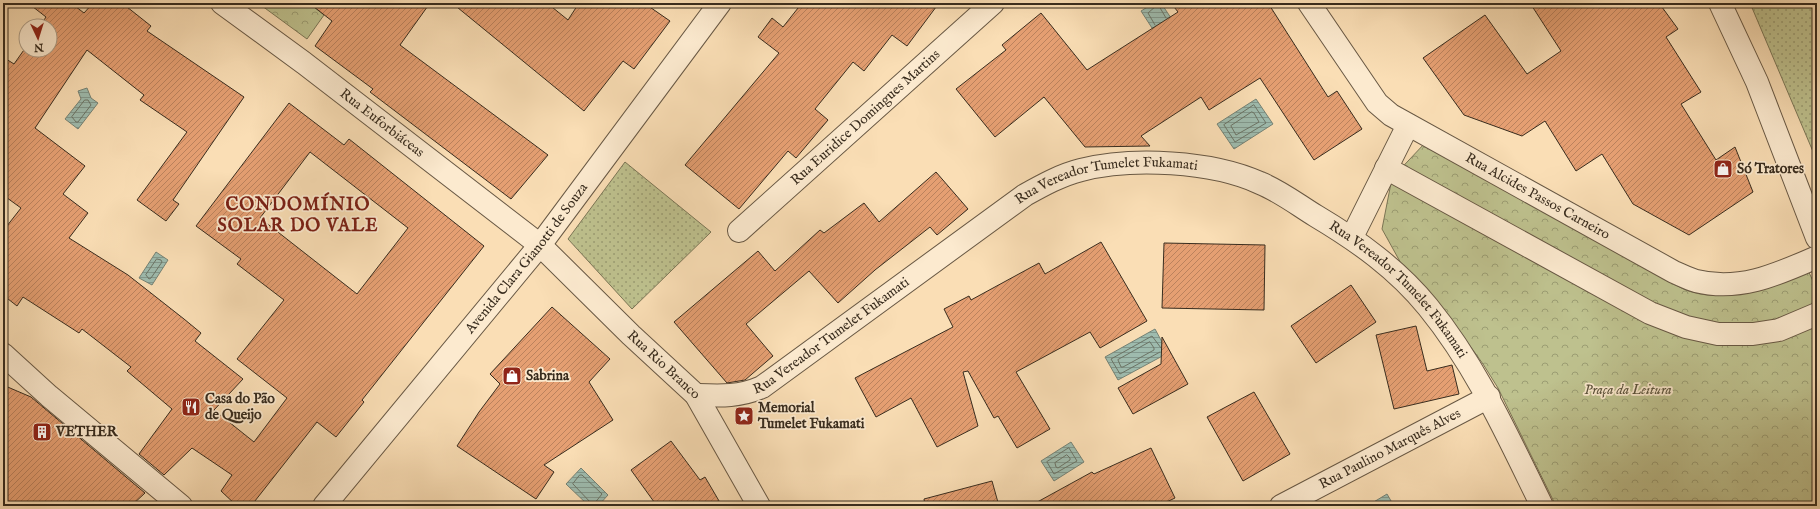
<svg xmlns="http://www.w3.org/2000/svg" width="1820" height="509" viewBox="0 0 1820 509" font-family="'IM FELL English',serif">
	<defs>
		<pattern id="grass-dots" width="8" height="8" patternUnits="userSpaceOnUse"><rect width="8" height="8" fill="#bec18e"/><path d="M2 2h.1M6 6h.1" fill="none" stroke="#9b9d73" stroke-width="1.8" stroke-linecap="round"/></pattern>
		<pattern id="park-crowns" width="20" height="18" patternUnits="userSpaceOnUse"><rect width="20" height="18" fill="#bec18e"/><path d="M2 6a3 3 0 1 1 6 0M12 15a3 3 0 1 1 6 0" fill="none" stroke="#9b9d73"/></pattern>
		<pattern id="water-rules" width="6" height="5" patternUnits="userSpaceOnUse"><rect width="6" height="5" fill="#9ebcaf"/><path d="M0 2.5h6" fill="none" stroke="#82998e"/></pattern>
		<pattern id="building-hatch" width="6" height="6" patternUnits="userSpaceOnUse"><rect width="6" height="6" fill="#e59f72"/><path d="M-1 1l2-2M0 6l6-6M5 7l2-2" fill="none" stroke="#bb825d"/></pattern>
	</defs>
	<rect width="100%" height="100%" fill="#fadeb5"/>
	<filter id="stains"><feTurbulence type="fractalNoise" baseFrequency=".005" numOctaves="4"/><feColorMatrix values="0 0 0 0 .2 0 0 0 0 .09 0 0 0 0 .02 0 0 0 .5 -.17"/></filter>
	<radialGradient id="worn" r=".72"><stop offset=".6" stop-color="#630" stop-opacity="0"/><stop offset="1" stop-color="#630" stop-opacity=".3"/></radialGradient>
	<!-- grass -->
	<path fill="url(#grass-dots)" stroke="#7b7656" d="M1750 3H1817V161Z
		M625 162 711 232 632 309 568 239Z"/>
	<!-- park -->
	<path fill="url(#park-crowns)" stroke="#7b7656" d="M258 3H309L324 15 307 39Z
		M1425 143 1667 280C1675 284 1683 290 1692 292 1732 304 1771 282 1807 268L1817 290V506H1556L1498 388 1483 364 1442 307 1403 267 1382 229 1392 178Z"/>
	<!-- water -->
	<path fill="url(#water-rules)" stroke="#758275" d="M1154 3H1161L1181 33 1163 45 1141 11Z
		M87 88 91 98 98 103 78 129 65 119 81 99 78 91Z
		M1256 99 1273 124 1234 149 1217 124Z
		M156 252 168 260 152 285 139 278Z
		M1155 329 1168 353 1118 380 1105 357Z
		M1071 442 1084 462 1054 481 1041 461Z
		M581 468 608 495 598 506H589L566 484Z
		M1387 494 1394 506H1367Z"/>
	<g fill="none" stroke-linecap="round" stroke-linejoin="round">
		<!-- shore -->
		<path stroke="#6b7466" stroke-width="1" d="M1155 25 1148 13 1156 6H1159L1166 18
			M85 100H88L91 105 78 122H76L72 117Z
			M1254 105 1266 123 1235 142 1224 125Z
			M1252 112 1254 113 1259 122 1236 135 1231 126Z
			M157 259 161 260 162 262 151 278 149 279 146 275Z
			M1150 342 1154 348V350L1123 367H1121L1118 360Z
			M1160 352 1120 374 1111 359 1152 336 1161 348
			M1069 448 1077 461 1054 474 1047 462Z
			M1067 455 1070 458V460L1058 468 1056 467 1055 463Z
			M580 475H582L602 494 594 504H592L573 484Z"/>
	</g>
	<!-- building -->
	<path fill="url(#building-hatch)" stroke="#382c1e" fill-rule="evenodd" d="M28 3H71L84 13 93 3H122L151 26 147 31 244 97 173 200 179 204 166 221 137 200 187 132 140 100 144 95 87 50 35 128 85 166 63 194 88 213 69 238 128 275 184 319 201 333 195 341 243 379 214 410 254 442 287 398 237 359 284 300 237 264 241 259 196 226 289 103 344 145 349 139 484 246 362 400 364 402 336 437 317 422 251 506H237L221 491 232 475 192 448 164 475 139 454 172 409 127 371 131 367 82 329 79 333 23 297 17 306 3 295V231L21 208 3 195V57L14 64 26 47V50H50V26H40L46 17ZM310 152 408 228 357 294 260 218Z
		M309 3H430L400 45 548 155 511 199 370 92 373 89 315 46 332 21Z
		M452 3H547L568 20 579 3H644L670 21 634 69 623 61 584 111Z
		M802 3H939L907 46 892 35 864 71 853 62 815 109 828 120 796 158 788 151 739 209 685 165 779 53 758 37 772 18 783 27Z
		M1171 3H1268L1328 97 1337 91 1362 129 1314 160 1260 78 1209 110 1201 97 1141 136 1150 146 1085 147 1044 97 995 137 956 89 1006 50 1002 45 1041 13 1087 70 1178 12Z
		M1530 3H1659L1678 29 1666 37 1701 92 1681 104 1716 160 1735 147 1753 192 1689 235 1633 204 1602 154 1576 171 1545 121 1522 136 1464 115 1423 58 1485 15 1527 74 1561 51Z
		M936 172 968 209 937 235 930 227 875 270 838 303 809 271 746 324 773 356 745 380 727 383 674 322 758 251 775 271 820 230 824 233 864 203 879 222Z
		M1101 242 1147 321 1100 348 1090 332 1016 372 1050 429 1017 448 998 416 994 418 968 371 963 372 978 426 937 447 911 398 876 417 855 378 953 327 944 309 969 296 971 300 1039 263 1045 274Z
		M1164 243 1265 245 1264 310 1162 308Z
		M1351 285 1376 322 1316 363 1291 326Z
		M552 307 610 359 589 382 613 420 544 465 554 472 536 499 457 446 479 412 500 384 490 374Z
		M1416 326 1427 371 1452 365 1459 394 1394 409 1376 335Z
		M1162 337 1188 384 1133 414 1118 388 1161 364Z
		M3 385 31 397 145 493 131 506H3Z
		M1254 392 1290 454 1243 481 1207 417Z
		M671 441 700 480 705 477 722 506H657L631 470Z
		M1151 448 1175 498 1158 506H1030L1092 472 1094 474Z
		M992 481 999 506H925L924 499Z"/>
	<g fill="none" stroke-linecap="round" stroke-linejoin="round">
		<defs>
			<g id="minor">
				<path id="s1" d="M222 3 304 63 540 245 631 335 696 395 759 506"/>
				<path id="s2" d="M1309 3 1377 103 1391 115 1674 272C1681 275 1689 279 1696 281 1740 292 1778 274 1817 257"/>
				<path d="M1720 3 1757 82 1817 238"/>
				<path d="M1386 168 1650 313 1686 327 1718 334H1753L1779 330 1817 314"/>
				<path id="s3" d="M739 231 993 3"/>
				<path d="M1352 237 1408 125"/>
				<path d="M3 354 49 396 181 506"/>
				<path id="s4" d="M696 395C721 396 739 397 762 387L1025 195C1043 185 1061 175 1081 170 1132 157 1212 161 1260 183 1280 191 1298 205 1316 216 1358 241 1397 269 1428 307 1477 367 1508 437 1542 506"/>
				<path id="s5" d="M324 506 540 245 720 3"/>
				<path id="s6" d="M1281 506 1489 397"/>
			</g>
		</defs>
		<!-- minor casing -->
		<use href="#minor" stroke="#685844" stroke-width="24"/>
		<!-- minor -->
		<use href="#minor" stroke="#fceacf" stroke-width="22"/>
	</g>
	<!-- icons -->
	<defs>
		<symbol id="shop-square" viewBox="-11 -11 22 22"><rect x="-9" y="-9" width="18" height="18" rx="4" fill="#8f2418" stroke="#fceacf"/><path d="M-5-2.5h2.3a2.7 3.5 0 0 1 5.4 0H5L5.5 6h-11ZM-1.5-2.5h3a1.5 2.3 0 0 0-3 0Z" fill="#fff"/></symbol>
		<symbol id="restaurant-square" viewBox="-11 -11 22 22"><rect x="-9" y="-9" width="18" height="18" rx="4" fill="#8f2418" stroke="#fceacf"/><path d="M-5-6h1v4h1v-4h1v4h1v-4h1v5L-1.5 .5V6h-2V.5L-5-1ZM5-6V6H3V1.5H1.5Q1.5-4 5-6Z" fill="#fff"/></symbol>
		<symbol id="sight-square" viewBox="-11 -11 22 22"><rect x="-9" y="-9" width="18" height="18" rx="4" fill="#8f2418" stroke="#fceacf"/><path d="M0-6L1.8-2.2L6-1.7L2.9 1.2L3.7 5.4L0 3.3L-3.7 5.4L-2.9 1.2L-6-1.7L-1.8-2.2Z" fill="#fff"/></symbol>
		<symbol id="building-square" viewBox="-11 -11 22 22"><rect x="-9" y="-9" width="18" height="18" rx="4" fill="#8f2418" stroke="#fceacf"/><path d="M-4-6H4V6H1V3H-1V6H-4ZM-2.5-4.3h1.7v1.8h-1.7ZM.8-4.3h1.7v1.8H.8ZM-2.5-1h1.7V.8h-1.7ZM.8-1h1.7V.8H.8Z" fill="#fff"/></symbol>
	</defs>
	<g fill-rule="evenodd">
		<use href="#shop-square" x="1712" y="158" width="22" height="22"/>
		<use href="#shop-square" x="501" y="365" width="22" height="22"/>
		<use href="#restaurant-square" x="180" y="396" width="22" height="22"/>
		<use href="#sight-square" x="733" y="405" width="22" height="22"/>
		<use href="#building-square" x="31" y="421" width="22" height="22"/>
	</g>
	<g text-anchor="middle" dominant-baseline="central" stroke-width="3.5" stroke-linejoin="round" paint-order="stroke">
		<!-- street labels -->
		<g font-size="14" fill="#382c1e" stroke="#fceacf">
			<text stroke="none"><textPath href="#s3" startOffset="170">Rua Euridice Domingues Martins</textPath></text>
			<text stroke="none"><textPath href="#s1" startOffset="200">Rua Euforbiáceas</textPath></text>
			<text stroke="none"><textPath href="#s4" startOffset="477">Rua Vereador Tumelet Fukamati</textPath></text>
			<text stroke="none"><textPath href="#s2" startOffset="307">Rua Alcides Passos Carneiro</textPath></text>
			<text stroke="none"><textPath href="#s5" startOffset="320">Avenida Clara Gianotti de Souza</textPath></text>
			<text stroke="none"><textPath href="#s4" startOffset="813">Rua Vereador Tumelet Fukamati</textPath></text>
			<text stroke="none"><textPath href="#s4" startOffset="153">Rua Vereador Tumelet Fukamati</textPath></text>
			<text stroke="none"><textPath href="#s1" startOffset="572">Rua Rio Branco</textPath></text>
			<text stroke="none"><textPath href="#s6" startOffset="123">Rua Paulino Marquês Alves</textPath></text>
		</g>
		<!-- poi labels -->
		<g font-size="14" font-weight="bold" fill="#382c1e" stroke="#fceacf" text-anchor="start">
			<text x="1737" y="169">Só Tratores</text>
			<text x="526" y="376">Sabrina</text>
			<text x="205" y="399">Casa do Pão<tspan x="205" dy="16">de Queijo</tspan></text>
			<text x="758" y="408">Memorial<tspan x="758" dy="16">Tumelet Fukamati</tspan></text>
			<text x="56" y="432">VETHER</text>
		</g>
		<!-- park labels -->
		<g font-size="14" font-style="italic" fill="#5a513a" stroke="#fceacf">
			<text x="1628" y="390">Praça da Leitura</text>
		</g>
		<!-- district labels -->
		<g font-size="18" font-weight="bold" letter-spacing="1" fill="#7a1f14" stroke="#fceacf">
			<text x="298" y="205">CONDOMÍNIO<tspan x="298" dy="21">SOLAR DO VALE</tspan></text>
		</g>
	</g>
	<!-- margin -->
	<rect width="1820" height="509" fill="none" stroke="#fadeb5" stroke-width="16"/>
	<rect x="4" y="4" width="1812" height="501" fill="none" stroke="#382c1e" stroke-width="2"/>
	<rect x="8" y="8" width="1804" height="493" fill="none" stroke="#382c1e"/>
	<!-- north arrow -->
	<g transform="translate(38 38) rotate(176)"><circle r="19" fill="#fceacf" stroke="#ae9e88"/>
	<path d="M0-3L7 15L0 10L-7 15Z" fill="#8f2418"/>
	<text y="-6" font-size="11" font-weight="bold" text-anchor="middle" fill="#382c1e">N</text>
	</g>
	<rect width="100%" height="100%" filter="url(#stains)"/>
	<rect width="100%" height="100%" fill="url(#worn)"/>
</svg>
